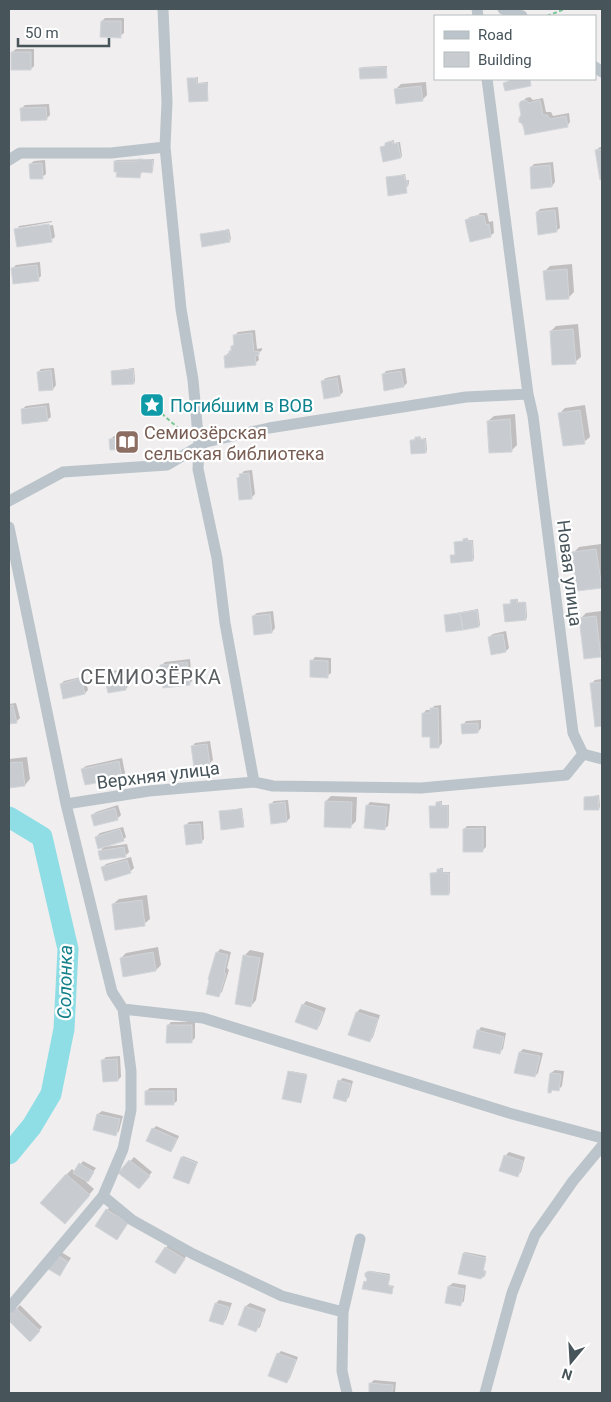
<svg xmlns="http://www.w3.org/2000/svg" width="611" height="1402" viewBox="0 0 611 1402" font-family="Roboto,sans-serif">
	<rect width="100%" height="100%" fill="#f0eeee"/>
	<!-- shadow -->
	<path fill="#0003" d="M105 18H124V33L120 36 102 21Z
		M16 49H34V66L31 69 12 52Z
		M387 66 386 76 360 69 362 67Z
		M198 77V83L208 82V98L207 100 189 79Z
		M426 82 427 95 422 100 395 90 401 84Z
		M530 97 533 100 543 98 546 112H551L553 116 569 113 570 122 567 126 526 134 520 119 522 116V102L526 98Z
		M49 104 50 115 46 119 21 109 25 105Z
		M394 140V143L400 142 402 156 401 157 381 147 386 145 387 142Z
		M600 147H602V178H601L596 150Z
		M154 159 153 170 152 172 142 171 140 177 115 161 117 160Z
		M45 160 46 174 42 177 30 164 34 161Z
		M553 162 555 182 552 186 531 167 534 164Z
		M405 174 406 180H409V184L407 185 406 192 387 178Z
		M558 207 560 228 556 231 537 212 540 209Z
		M480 213H487L489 222 493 221 494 233 490 236 466 220 470 217 478 215Z
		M52 221V222L18 228 19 226Z
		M53 225 55 237 51 240 16 230 18 228V230Z
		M229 229 231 239 229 241 201 235Z
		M40 262 41 276 38 279 12 269 16 265Z
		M572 264 574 292 569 297 545 271 550 266Z
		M578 324 581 357 575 362 551 331 556 326Z
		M255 330 257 349 262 348V350L258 354 259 360 255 363 225 356 233 349 232 346 235 343 234 336 238 332Z
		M54 368 56 385 53 389 38 372 41 369Z
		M134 368 135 381 134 383 112 371Z
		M405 368 407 383 404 386 383 375 386 371Z
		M340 375 343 392 340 395 322 381 326 378Z
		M49 403 51 417 47 420 22 409 26 406Z
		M585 405 590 437 584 442 560 413 565 408Z
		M515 414 517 445 512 450 488 421 494 416Z
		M134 435 135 445 131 448 111 439 114 436Z
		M420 436 421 439 426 438 427 450 426 452 411 441Z
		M252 470 255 494 251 498 238 478 244 471Z
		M466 538H468V540H473L474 558 473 560 451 556 457 554 456 543 464 541Z
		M601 544 602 586 601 587 573 553 579 547Z
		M513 599H518V602H526L527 617 526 619 504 605 512 603Z
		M478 609 480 625 479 626 445 615Z
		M273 611 275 628 272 632 253 616 257 613Z
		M601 611 602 654 601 656 580 619 586 613Z
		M506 631 509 648 506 651 489 637 493 634Z
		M315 657 331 658V673L327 676 312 661Z
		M190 659 192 681 189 684 162 665 165 662Z
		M126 668 129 685 126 689 109 692 106 675 109 672Z
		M85 676 88 690 85 693 61 684 64 681Z
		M602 679V725H596L592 683 595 680Z
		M16 703 20 718 16 722 9 723V704Z
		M441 705 442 743 439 747 431 735 423 714 426 710H431L434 706Z
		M481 720V728L478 732 463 725 466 721Z
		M210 741 213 760 209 764 192 747 195 743Z
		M27 757 30 779 25 785 9 787V759Z
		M122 758 125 773 122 776 82 769 86 766Z
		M599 795 600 807 598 809 585 798Z
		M331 796 357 797 356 821 351 826 326 801Z
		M288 800 290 818 287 821 271 804 274 801Z
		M439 801H442V805H449V825L448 827 431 807 438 805Z
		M370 802 390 804 388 826 384 829 367 806Z
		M118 805 121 815 117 819 92 815 96 812Z
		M242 808 244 824 243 826 220 812Z
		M203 821 204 839 201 842 185 826 189 822Z
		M467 826H486V847L482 851 464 829Z
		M123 827 126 837 123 840 96 837 100 833Z
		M127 844 129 852 125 856 100 851 104 847Z
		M131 857 134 868 130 872 102 868 106 864Z
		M440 868H443V872H450V892L449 894 432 873 438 872Z
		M147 895 150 919 144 924 113 904 119 899Z
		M158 947 161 965 156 970 121 958 126 953Z
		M220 949 231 952 227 968 229 970 222 992 218 995 217 953Z
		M250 950 264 953 256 1000 251 1006 244 956Z
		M306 1001 326 1008 320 1025 317 1029 303 1005Z
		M360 1009 380 1015 373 1037 370 1041 350 1034 357 1012Z
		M171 1022H195V1038L191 1042 168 1025Z
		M481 1027 506 1033 503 1049 499 1053 478 1031Z
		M523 1049 543 1053 538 1073 535 1076 520 1052Z
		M120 1056 121 1077 118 1080 103 1060 106 1057Z
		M555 1070 564 1071 562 1086 558 1090 553 1089 550 1092 551 1073Z
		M290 1071 307 1074 301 1102 289 1072Z
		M343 1078 353 1081 349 1097 345 1101 339 1081Z
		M150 1088H177V1101L173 1104 146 1091Z
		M102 1111 123 1116 119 1131 116 1134 94 1130 98 1114Z
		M156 1126 179 1136 174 1147 171 1151 153 1129Z
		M509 1152 525 1157 521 1172 517 1176 505 1156Z
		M183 1156 198 1162 189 1182 182 1158Z
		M134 1157 152 1172 142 1184 120 1173Z
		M83 1161 96 1168 86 1182 94 1189 70 1217 67 1174 72 1169 75 1172Z
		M110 1207 130 1220 117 1239 107 1210Z
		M169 1244 187 1255 175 1273 166 1248Z
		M61 1252 71 1258 60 1275 49 1269Z
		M465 1252 486 1256 483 1270 486 1271 484 1276 464 1253Z
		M371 1271 390 1274 388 1285 394 1286 391 1293 365 1282 368 1281V1272Z
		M453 1283 466 1285 464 1301 460 1305 449 1286Z
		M219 1300 232 1303 226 1320 223 1323 216 1303Z
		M250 1303 266 1309 260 1327 256 1330 239 1324 246 1306Z
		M20 1305 42 1327 30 1340 9 1319V1317Z
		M281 1351 298 1357 290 1378 287 1382 278 1354Z
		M374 1380 396 1382 395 1393H370L371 1383Z"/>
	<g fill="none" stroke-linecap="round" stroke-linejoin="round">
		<!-- river -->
		<path stroke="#8fdee5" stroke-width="21" d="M9 817 42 837 68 949 64 1029 51 1094 32 1126 9 1154"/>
	</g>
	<!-- building -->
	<path fill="#c8ccd0" stroke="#d2d5d9" d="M101 21H121V38L100 37Z
		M11 52H31V70H11Z
		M386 67 387 78 360 79 359 68Z
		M187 78H197V84L207 83 208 101 189 102Z
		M509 79H530L531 86 505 91 503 83 509 81Z
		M421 86 423 101 396 104 394 89Z
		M526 100 529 103 540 100 543 115H547L550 119 566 116 568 127 525 135 523 124 519 122V118L521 115 519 104 521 101Z
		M46 107 47 120 21 121 20 108Z
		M393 141V144L398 143 401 158 383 162 380 147 385 146V143Z
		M602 149V179L600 180 595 150Z
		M138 159 153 160 152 173 141 172 140 178 116 177 117 172H114V161H138Z
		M42 163 43 179H30L29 164Z
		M550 165 552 187 531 189 530 167Z
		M404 175 405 181H408V186L406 187 407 193 388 196 386 177Z
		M555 210 557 232 538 235 536 212Z
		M480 215 484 216 486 225 489 224 491 237 470 242 465 220Z
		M49 224 52 242 17 247 14 229Z
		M228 230 230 242 202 247 200 234Z
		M37 265 39 281 13 284 11 268Z
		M567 269 569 299 546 300 543 271Z
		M573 329 576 364 552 365 550 331Z
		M252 333 254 352 259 351V355L255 356 256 365 225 368 224 356 229 355V351H231V346H234L233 335Z
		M133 369 134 384 112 385 111 371Z
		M51 370 53 390 39 391 37 372Z
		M401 371 404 387 384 391 382 374Z
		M337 378 340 396 324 399 321 381Z
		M46 406 48 421 22 424 21 409Z
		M580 410 585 444 563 446 558 413Z
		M510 419 512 452 489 453 487 421Z
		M415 437H419L420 440 425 439 426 453 411 454 410 440H415Z
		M131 438 132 449 110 450 109 439Z
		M249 473 252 499 239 500 237 478 240 477 239 474Z
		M467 538V541H472L473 561 451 563 450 555H455L454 542 463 541V539Z
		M596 549 602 588 577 591 572 552Z
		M517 599V603L525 602 526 620 505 622 503 604H511L510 600Z
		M477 610 479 627 463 630 460 613Z
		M460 613 463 630 446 632 444 615Z
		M270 614 272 633 254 635 252 616Z
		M596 616 601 657 584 659 579 618Z
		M503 634 506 652 491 655 488 637Z
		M310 660 328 661V678L310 677Z
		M187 662 190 685 163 688 160 665Z
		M123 671 126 690 108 693 104 675Z
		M81 678 85 694 63 699 60 684Z
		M602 682V726L595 727 590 683Z
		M13 705 17 723 9 724V706Z
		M430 708H438L439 748H430V737H422V713H430Z
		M478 723V733L462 734 461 724Z
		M207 744 210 765 194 767 191 746Z
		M119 761 122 778 85 785 81 769Z
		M22 762 25 786 9 788V763Z
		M598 796 599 810H584V797Z
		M325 801 352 802 351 828 324 827Z
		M285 802 287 822 271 824 269 804Z
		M436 802H441V806H448V828H430L429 806H436Z
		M366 805 387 807 385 830 364 828Z
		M115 808 118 820 94 826 91 815Z
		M241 809 244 827 221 830 219 811Z
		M200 824 202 843 186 845 184 825Z
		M483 828V852H463V829Z
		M120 829 124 841 98 849 95 837Z
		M124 847 126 857 100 860 98 851Z
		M127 860 131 873 105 881 101 867Z
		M437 869H442V873H449V895H431L430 873H437Z
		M142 900 145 926 115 930 112 904Z
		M153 952 156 971 123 977 120 958Z
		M216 952 228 955 224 972 226 974 219 997 206 994 209 981 208 979Z
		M243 955 260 958 251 1007 235 1004Z
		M302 1004 323 1012 317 1030 295 1022Z
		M356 1012 378 1019 370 1042 348 1035Z
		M167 1025H192V1043H166Z
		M477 1030 504 1037 500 1054 473 1048Z
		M519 1052 540 1056 535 1077 514 1073Z
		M117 1059 118 1081 103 1082 101 1060Z
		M288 1071 307 1075 301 1103 282 1099Z
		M550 1073 561 1074 559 1091 552 1090 551 1093H548V1089Z
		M338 1080 351 1084 346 1102 333 1098Z
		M145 1091H174V1105H145Z
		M97 1114 120 1119 116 1136 93 1130Z
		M152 1128 177 1139 171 1152 146 1141Z
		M504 1155 523 1161 518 1177 499 1171Z
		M181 1157 197 1163 189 1184 173 1178Z
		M129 1160 150 1176 139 1189 118 1173Z
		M79 1163 94 1172 88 1182 73 1173Z
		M66 1174 90 1195 65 1224 40 1203Z
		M106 1209 128 1223 117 1240 95 1226Z
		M165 1247 185 1259 175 1274 155 1262Z
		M463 1253 486 1258 483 1272H486L484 1277H482L481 1279 458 1274Z
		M56 1254 68 1262 60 1276 48 1269Z
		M369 1271 390 1276 388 1286 393 1287 392 1294 362 1289 364 1281 366 1282 367 1279 365 1276V1273Z
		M448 1286 464 1289 461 1306 445 1303Z
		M215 1303 229 1307 223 1325 209 1321Z
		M245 1306 264 1313 256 1332 238 1325Z
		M16 1308 40 1331 30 1342 9 1321V1315Z
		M277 1353 296 1360 287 1383 268 1376Z
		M369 1383 393 1385 392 1393H369Z"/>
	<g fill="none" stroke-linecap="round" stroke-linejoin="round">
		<!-- path -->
		<path stroke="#7ac797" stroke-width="2" stroke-dasharray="4 2.5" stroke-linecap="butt" d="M547 16 565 9
			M152 405 186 435"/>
		<!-- minor -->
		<path stroke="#bac4ca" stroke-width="11" d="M163 9 167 102 165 147 181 309 193 380 199 446 198 469 217 558 225 623 254 782
			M477 9 478 16
			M503 9 522 16
			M595 67 602 72
			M487 79 528 394 533 416 573 733 583 754
			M9 160 20 153H111L165 147
			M9 501 63 472 167 465 206 442 269 428 466 397 528 394
			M9 527 66 804 112 992 123 1009 131 1071V1110L123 1149 103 1196 9 1308
			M583 754 602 759
			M66 804 149 791 254 782 273 786 421 788 566 775 583 754
			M123 1009 203 1018 509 1113 602 1138
			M103 1196 132 1220 193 1254 282 1296 343 1312 342 1371 347 1393
			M343 1312 360 1239
			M485 1393 512 1293 535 1235 573 1181 602 1146"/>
	</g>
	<!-- icons -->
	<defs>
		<symbol id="sight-square" viewBox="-11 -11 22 22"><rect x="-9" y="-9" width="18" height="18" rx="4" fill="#0f9aa8" stroke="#fff"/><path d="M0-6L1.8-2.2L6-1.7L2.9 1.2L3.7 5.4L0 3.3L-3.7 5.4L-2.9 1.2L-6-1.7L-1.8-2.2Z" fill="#fff"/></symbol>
		<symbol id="library-square" viewBox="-11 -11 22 22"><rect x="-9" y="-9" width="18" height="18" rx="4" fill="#8d6e63" stroke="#fff"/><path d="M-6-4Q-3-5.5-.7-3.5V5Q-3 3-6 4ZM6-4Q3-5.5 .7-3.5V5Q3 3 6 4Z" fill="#fff"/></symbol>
	</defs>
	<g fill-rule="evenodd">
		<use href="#sight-square" x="138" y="391" width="28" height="28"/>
		<use href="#library-square" x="113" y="428" width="28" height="28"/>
	</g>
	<g text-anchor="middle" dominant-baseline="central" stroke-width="4.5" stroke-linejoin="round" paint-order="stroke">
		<!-- culture labels -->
		<g font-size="18" fill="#0d838f" stroke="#fff" text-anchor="start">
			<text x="170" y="405">Погибшим в ВОВ</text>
		</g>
		<!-- education labels -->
		<g font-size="18" fill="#785e54" stroke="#fff" text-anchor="start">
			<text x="144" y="432">Семиозёрская<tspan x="144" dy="21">сельская библиотека</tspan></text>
		</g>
		<!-- street labels -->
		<g font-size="18" fill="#47545a" stroke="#fff">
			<text transform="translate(570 573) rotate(83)">Новая улица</text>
			<text transform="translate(158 775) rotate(-7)">Верхняя улица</text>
		</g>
		<!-- water labels -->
		<g font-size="19" font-style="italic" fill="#158089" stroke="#fff">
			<text transform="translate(65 982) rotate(-89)">Солонка</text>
		</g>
		<!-- quarter labels -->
		<g font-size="20" letter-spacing="1" fill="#5b5f62" stroke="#fff">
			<text x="151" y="677">СЕМИОЗЁРКА</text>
		</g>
	</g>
	<!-- border -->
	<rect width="611" height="1402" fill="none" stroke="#47545a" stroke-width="20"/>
	<!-- legend -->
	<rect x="434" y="15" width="162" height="65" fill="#ffffff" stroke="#b5bbbd"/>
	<rect x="444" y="31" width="25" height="8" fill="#bac4ca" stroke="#b5bbbd"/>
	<text x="478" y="40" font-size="15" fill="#47545a">Road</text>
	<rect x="444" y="52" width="25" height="15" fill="#c8ccd0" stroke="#b5bbbd"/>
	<text x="478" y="65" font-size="15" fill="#47545a">Building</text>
	<!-- north arrow -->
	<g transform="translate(571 1362) rotate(198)" stroke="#ffffff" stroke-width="4" paint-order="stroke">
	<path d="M0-4L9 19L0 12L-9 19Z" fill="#47545a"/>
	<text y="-8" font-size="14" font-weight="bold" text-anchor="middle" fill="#47545a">N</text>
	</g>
	<!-- scale -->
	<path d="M18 38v8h91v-8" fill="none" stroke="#47545a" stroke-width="2.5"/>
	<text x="25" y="38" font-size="15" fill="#47545a" stroke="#ffffff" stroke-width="4" paint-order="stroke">50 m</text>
</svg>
